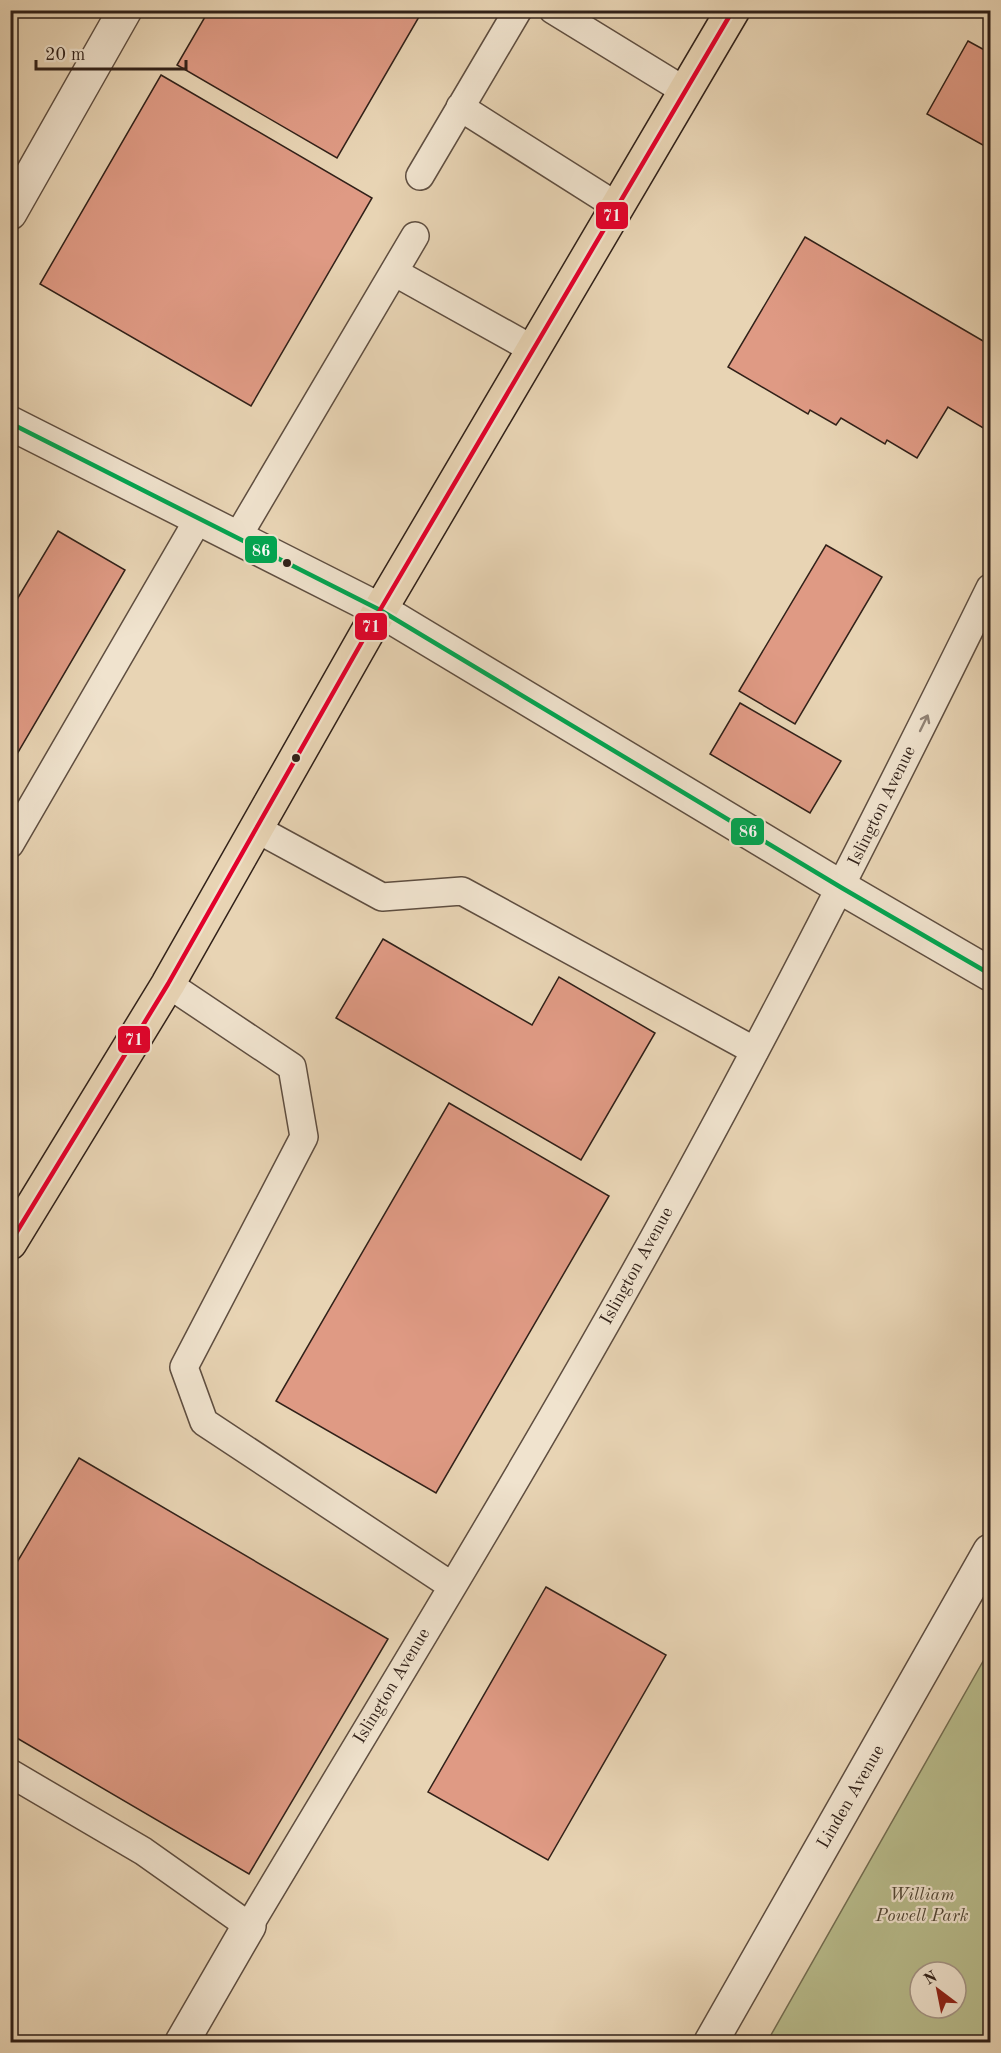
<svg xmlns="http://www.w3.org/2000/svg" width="1001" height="2053" viewBox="0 0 1001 2053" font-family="'Old Standard TT',serif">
	<rect width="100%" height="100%" fill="#e8d4b4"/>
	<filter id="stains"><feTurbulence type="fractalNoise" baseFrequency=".00333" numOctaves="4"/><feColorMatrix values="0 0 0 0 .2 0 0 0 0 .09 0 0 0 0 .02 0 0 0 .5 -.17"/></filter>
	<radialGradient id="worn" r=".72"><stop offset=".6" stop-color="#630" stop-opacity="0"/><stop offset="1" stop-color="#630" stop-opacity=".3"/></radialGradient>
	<!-- green -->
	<path fill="#b8bc8c" stroke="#746e52" stroke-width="1.5" fill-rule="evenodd" d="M990 1649V2042H767ZM920 1972H956V2008H920Z"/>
	<!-- building -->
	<path fill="#df9a84" stroke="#312119" stroke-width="1.5" d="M209 10H423L337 158 177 65Z
		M968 41 990 53V149L927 114Z
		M161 75 372 198 251 406 40 284Z
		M805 237 990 345V432L948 407 917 458 887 440 885 444 841 418 836 425 810 410 808 414 728 367Z
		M58 531 125 570 10 766V611Z
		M826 545 882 577 795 724 739 691Z
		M740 703 841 761 810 813 710 754Z
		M383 939 532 1025 559 977 655 1033 581 1160 336 1018Z
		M449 1103 609 1196 436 1493 276 1401Z
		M79 1458 388 1639 249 1874 10 1734V1574Z
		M546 1587 666 1655 548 1860 428 1792Z"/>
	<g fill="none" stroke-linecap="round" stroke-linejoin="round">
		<defs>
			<path id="lane" d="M553 10 685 91
				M460 107 618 207
				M420 176 518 10
				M394 272 534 350
				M238 536 415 236
				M257 829 382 897 462 891 755 1051
				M10 844 199 518
				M168 984 292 1067 304 1137 184 1367 204 1422 452 1586
				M10 1773 143 1851 249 1926C379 1708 512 1492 636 1270 761 1047 877 818 990 588"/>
			<path id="street" d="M10 213 125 10
				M10 423 380 610 842 888 990 974
				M182 2042 249 1926
				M711 2042 990 1551"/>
			<path id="primary" d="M10 1243 168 984 380 610 733 10"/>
		</defs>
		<!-- lane casing -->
		<use href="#lane" stroke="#5f4e40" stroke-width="30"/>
		<!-- street casing -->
		<use href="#street" stroke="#5f4e40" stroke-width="36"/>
		<!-- primary casing -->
		<use href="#primary" stroke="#312119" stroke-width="36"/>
		<!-- lane -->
		<use href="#lane" stroke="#f0e3ce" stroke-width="27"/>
		<!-- street -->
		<use href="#street" stroke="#f0e3ce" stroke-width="33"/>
		<!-- primary -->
		<use href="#primary" stroke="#e8d4b4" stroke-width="33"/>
		<defs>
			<path id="bus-1" d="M10 423 380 610 842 888 990 974"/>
			<path id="bus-2" d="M10 1243 168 984 380 610 733 10"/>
		</defs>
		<!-- bus-1 casing -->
		<use href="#bus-1" stroke="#f0e3ce" stroke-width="9"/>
		<!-- bus-2 casing -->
		<use href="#bus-2" stroke="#f0e3ce" stroke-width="9"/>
		<!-- bus-1 -->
		<use href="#bus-1" stroke="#00a651" stroke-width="4.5"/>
		<!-- bus-2 -->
		<use href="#bus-2" stroke="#e4002b" stroke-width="4.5"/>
	</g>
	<!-- one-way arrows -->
	<defs><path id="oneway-shaft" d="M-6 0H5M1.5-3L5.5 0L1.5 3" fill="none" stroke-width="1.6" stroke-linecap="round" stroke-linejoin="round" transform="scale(1.5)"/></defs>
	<use stroke="#908274" href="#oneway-shaft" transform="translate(924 723) rotate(-64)"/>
	<!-- markers -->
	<g fill="#312119" stroke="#f0e3ce" stroke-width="2">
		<circle cx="287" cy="563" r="5"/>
		<circle cx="296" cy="758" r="5"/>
	</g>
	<g text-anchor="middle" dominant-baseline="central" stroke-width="4.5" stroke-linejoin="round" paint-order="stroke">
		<!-- street labels -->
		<g font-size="18" fill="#312119" stroke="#f0e3ce">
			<text transform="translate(882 806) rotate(-64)">Islington Avenue</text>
			<text transform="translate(637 1266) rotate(-61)">Islington Avenue</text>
			<text transform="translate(392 1686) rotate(-59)">Islington Avenue</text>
			<text transform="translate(851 1797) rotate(-60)">Linden Avenue</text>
		</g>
		<!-- park labels -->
		<g font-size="18" font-style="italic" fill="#534836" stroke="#f0e3ce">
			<text x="922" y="1895">William<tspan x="922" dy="21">Powell Park</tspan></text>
		</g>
	</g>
	<g stroke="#f0e3ce" stroke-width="2">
		<rect x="595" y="201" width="34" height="29" rx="6" fill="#e4002b"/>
		<rect x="244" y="535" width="34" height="29" rx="6" fill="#00a651"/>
		<rect x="354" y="612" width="34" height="29" rx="6" fill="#e4002b"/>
		<rect x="730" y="817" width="35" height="29" rx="6" fill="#00a651"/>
		<rect x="117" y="1025" width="34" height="29" rx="6" fill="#e4002b"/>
	</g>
	<g font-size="16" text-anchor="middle" font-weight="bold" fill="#fff">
		<text x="612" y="221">71</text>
		<text x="261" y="556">86</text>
		<text x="371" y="632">71</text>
		<text x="748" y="837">86</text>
		<text x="134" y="1045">71</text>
	</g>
	<!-- margin -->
	<rect width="1001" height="2053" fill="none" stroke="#e8d4b4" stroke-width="36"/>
	<rect x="12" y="12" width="977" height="2029" fill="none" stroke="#312119" stroke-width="3"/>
	<rect x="18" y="18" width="965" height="2017" fill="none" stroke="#312119" stroke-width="1.5"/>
	<!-- north arrow -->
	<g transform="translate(938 1990) rotate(328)"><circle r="28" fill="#f0e3ce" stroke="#a49586" stroke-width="1.5"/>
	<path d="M0-4.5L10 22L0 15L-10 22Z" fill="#8f2418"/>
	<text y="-9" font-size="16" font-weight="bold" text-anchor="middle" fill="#312119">N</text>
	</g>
	<!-- scale -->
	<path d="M36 60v9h150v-9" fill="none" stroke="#312119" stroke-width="3"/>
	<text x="45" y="60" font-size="18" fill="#312119" stroke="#f0e3ce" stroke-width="4.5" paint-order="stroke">20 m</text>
	<rect width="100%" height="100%" filter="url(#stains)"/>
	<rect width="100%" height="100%" fill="url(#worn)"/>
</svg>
